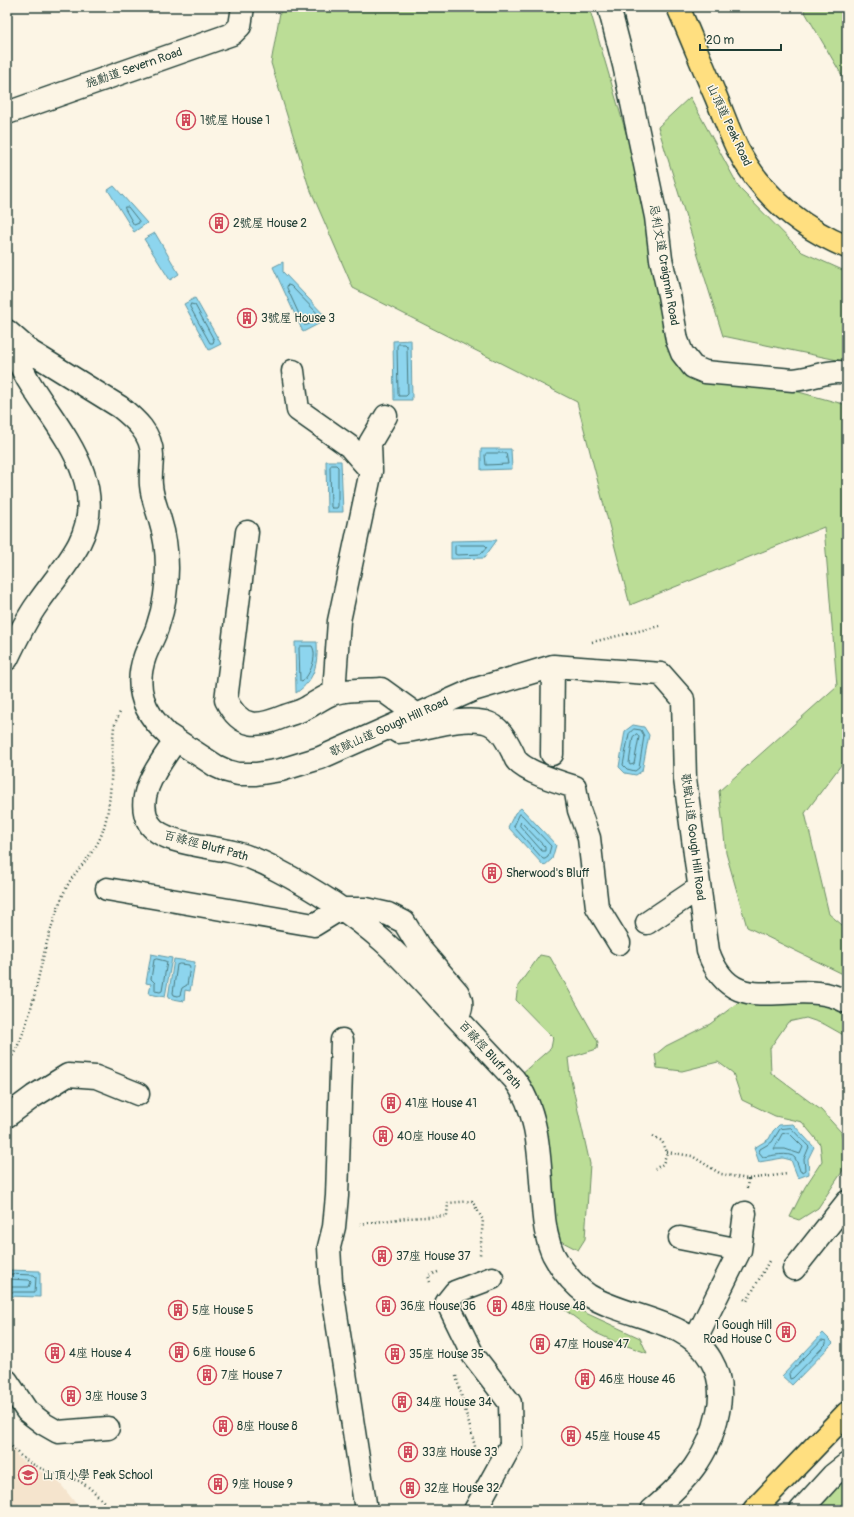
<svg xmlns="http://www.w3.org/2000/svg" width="854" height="1517" viewBox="0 0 854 1517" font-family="Pangolin,'LXGW WenKai TC',sans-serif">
	<rect width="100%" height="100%" fill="#fcf5e5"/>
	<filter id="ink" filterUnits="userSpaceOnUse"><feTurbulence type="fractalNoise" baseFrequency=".025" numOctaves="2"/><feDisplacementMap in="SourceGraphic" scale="8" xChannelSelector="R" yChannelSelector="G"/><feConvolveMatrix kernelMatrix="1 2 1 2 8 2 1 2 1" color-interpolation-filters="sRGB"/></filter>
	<g filter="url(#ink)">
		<!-- built -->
		<path fill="#f5e4cd" d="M7 1441 19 1458 34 1469 55 1477 81 1510H7Z"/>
		<!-- green -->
		<path fill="#bbdd96" stroke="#6d8d65" d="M281 7H589L694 364 847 405V757L805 813 829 914 847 929V976L747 927 726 853 719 791 837 686 824 527 630 605 577 402 353 288 308 184 271 63Z
			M802 7H847V84Z
			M690 97 740 189 802 252 847 272V362L723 336 658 127Z
			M540 955 550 957 598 1042 597 1049 568 1058 570 1075 590 1164 585 1239 578 1250 555 1238 521 1074 551 1048 553 1038 516 1000 518 986Z
			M819 998 847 1010V1037L824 1024 806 1018 788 1022 770 1048 771 1073 821 1110 841 1132 847 1156 842 1172 818 1208 799 1220 790 1217 805 1187 822 1161 820 1144 802 1122 775 1116 742 1100 733 1073 718 1062 682 1071 657 1068 655 1055 666 1046 710 1024 740 1001Z
			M558 1305 577 1309 640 1338 647 1353 616 1342 596 1333Z
			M847 1478V1510H804Z"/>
		<!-- water -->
		<path fill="#8dd5ee" stroke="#6198a4" d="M114 186 147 223 134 232 108 190Z
			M155 233 179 274 170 280 144 239Z
			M283 262V272L328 319 303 332 273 267Z
			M195 298 221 344 209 350 184 304Z
			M411 340 412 400H394L393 341Z
			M481 449H511L512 469 481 470Z
			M326 461H341L343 512H327Z
			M497 540 484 558 451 559V541Z
			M295 642H317C318 664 315 680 296 693Z
			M633 725 644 727 649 735 642 771 636 775 625 773 619 767 625 731Z
			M521 808 556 845 552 859 544 866 508 827 515 813Z
			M151 954 172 958 165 997 149 994 151 984 146 983Z
			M174 959 195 962 190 991 185 990 184 1001 168 998Z
			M793 1124 814 1147 808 1159 809 1174 798 1178 791 1160 783 1158 759 1162 754 1148 769 1139 773 1131 779 1125Z
			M7 1270 40 1271V1297L7 1296Z
			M823 1333 833 1343 792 1385 782 1376Z"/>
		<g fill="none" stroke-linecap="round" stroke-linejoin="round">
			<!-- shore -->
			<path stroke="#4b7a7e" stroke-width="1" d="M125 207H128L139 221V223L134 225 125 209Z
				M288 285 291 286 320 316V319L307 325H304L287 288Z
				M191 304 195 305 214 340 213 343H210L190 307Z
				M399 344H405L407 346 408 394 406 396H399L398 394 397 346Z
				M487 453H506L508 464 486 465 485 455Z
				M332 465H336L338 467V506L337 508H332L331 507 330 467Z
				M457 545H485L487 547 481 554 457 555 455 554V547Z
				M301 646H312C318 656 310 675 302 682L300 681 299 648Z
				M634 729 641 730 644 736 639 768 635 771 627 769 623 765 629 734Z
				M637 734 639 737 634 764 630 765 629 763 633 737Z
				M520 814 522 815 551 846 548 857 545 859H543L514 827Z
				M521 822 545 847V851H542L520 826Z
				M157 959 165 961 167 962 162 991 160 992 155 991V983L151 979 154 960Z
				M180 964 189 965 190 967 187 985 182 988 180 995 178 996 174 995 173 993 177 965Z
				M791 1128 809 1147 804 1159 805 1170 802 1172 800 1171C799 1167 797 1162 795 1158 790 1151 770 1156 763 1157L759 1152 760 1149 772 1142 780 1129Z
				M789 1133 803 1147 800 1154 785 1149H774L782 1134Z
				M7 1274 34 1275 36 1277 35 1292H7
				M7 1279 29 1280 31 1282 29 1287H7
				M822 1340 826 1341V1344L793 1378 790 1379 789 1374Z"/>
			<defs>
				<path id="minor" d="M609 7 624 65 656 217 661 259 669 295 677 340 682 353 693 367 705 372 793 380C813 379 826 369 847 373
					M7 113 232 34 240 26 243 7
					M7 331 31 352 120 407C135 419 152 434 152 455 152 465 150 475 151 485 152 498 157 509 160 520 165 536 167 552 167 568 167 587 164 607 158 625 155 636 149 645 145 656 134 687 143 712 167 734L216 766 227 771 238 774H256L281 770 320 758 473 690 553 666 661 674 683 699 685 779 708 951C729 1012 771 988 818 993 828 994 838 997 847 1002
					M7 340C14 353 21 367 28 380 57 429 111 482 79 544 68 565 51 584 38 603 25 621 16 640 7 659
					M293 371 298 410 349 446 371 471
					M247 532 226 700C241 730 258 727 285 716 293 713 300 712 308 707 316 703 326 695 335 693 350 689 367 690 381 689L417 715
					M334 693 339 621 371 471 370 443 386 416
					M398 732C426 730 456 716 485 722 500 726 507 741 513 753 514 755 515 759 517 761 528 773 559 782 575 787L579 810 589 838 597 907 619 943
					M175 741C161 763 133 795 149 823 161 844 210 846 233 852 248 856 263 862 277 870 312 888 354 915 383 941 404 960 423 981 442 1002 466 1028 490 1053 514 1079 541 1113 539 1165 543 1207 544 1223 546 1239 553 1254 561 1269 574 1285 588 1295 627 1319 687 1318 711 1360 721 1377 722 1394 718 1412 709 1457 685 1482 652 1510
					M552 754 553 666
					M107 889 314 925 340 909H366L388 914 404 922 421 950 458 993C463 1002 462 1008 457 1018
					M647 923 699 888
					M342 1040 337 1196 334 1227 329 1247 331 1282 366 1510
					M7 1116 34 1096 68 1075 96 1077 138 1094
					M680 1238 740 1250 695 1340
					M740 1250 745 1213
					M794 1269 847 1202
					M7 1381 27 1411 44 1424 58 1432 108 1428
					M475 1510 511 1445 510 1403 473 1355 447 1302 455 1292 492 1278
					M801 1510 833 1475 847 1464"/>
				<path id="major" d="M678 7C691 37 703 67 716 97 723 114 729 131 737 148 761 194 799 227 847 247
					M754 1510 847 1413"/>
			</defs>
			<!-- minor casing -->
			<use href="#minor" stroke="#1f3d34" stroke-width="25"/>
			<!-- major casing -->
			<use href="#major" stroke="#1f3d34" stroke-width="25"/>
			<!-- path -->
			<path stroke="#1f3d34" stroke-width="2.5" stroke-dasharray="1 3" stroke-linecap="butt" d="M592 642 660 626
				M7 1061 10 1060C32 1025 37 975 49 935 55 917 60 898 70 881 80 866 94 853 101 836 114 802 110 763 114 727L116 721 121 710
				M653 1136 662 1141 667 1152 663 1164 655 1169
				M667 1152 692 1156 721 1174 748 1179 787 1174
				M747 1188 748 1179
				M360 1224 406 1218 447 1216 448 1203 472 1201 483 1220 480 1255
				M430 1282 428 1276 438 1272
				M744 1299 747 1301 769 1261
				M456 1376 476 1450 475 1456
				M7 1440C21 1461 37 1468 61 1476 66 1477 73 1479 79 1481 91 1487 102 1500 111 1510"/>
			<!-- minor -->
			<use href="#minor" stroke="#fcf5e5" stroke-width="22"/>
			<!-- major -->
			<use href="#major" stroke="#ffdf80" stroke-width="22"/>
		</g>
	</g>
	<!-- icons -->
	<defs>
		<symbol id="building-ring" viewBox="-11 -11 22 22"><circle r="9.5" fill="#fcf5e5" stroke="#d1495b" stroke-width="1.5"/><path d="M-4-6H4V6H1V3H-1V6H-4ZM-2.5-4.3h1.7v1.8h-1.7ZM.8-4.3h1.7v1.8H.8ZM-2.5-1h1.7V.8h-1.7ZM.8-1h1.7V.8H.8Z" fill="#d1495b"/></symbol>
		<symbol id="school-ring" viewBox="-11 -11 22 22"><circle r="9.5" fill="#fcf5e5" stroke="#d1495b" stroke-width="1.5"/><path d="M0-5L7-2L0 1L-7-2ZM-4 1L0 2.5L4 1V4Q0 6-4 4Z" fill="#d1495b"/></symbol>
	</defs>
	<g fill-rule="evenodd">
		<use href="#building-ring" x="175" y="109" width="22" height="22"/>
		<use href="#building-ring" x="208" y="212" width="22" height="22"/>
		<use href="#building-ring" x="236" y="307" width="22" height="22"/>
		<use href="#building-ring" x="481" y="862" width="22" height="22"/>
		<use href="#building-ring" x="380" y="1092" width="22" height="22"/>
		<use href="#building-ring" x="372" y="1125" width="22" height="22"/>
		<use href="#building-ring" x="371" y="1245" width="22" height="22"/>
		<use href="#building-ring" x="375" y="1295" width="22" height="22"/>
		<use href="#building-ring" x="486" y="1295" width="22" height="22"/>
		<use href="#building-ring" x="167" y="1299" width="22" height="22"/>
		<use href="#building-ring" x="775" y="1321" width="22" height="22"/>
		<use href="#building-ring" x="529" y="1333" width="22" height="22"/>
		<use href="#building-ring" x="168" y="1341" width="22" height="22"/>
		<use href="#building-ring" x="44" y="1342" width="22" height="22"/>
		<use href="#building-ring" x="384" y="1343" width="22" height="22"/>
		<use href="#building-ring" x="196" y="1364" width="22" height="22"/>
		<use href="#building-ring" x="574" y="1368" width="22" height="22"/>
		<use href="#building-ring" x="60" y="1385" width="22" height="22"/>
		<use href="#building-ring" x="391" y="1391" width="22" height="22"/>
		<use href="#building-ring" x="212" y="1415" width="22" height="22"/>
		<use href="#building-ring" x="560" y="1425" width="22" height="22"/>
		<use href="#building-ring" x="397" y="1441" width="22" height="22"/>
		<use href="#school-ring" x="17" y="1464" width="22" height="22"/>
		<use href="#building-ring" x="207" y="1473" width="22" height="22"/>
		<use href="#building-ring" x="399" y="1477" width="22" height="22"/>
	</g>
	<g text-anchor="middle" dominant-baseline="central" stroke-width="3" stroke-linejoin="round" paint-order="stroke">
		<!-- street labels -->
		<g font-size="12" fill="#1f3d34" stroke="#fcf5e5">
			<text transform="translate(134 68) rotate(-19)">施勳道 Severn Road</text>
			<text transform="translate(729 125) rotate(65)">山頂道 Peak Road</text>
			<text transform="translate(664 265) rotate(80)">忌利文道 Craigmin Road</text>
			<text transform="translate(389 727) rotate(-24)">歌賦山道 Gough Hill Road</text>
			<text transform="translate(693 837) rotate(83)">歌賦山道 Gough Hill Road</text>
			<text transform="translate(206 846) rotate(15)">百祿徑 Bluff Path</text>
			<text transform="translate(490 1055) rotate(48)">百祿徑 Bluff Path</text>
		</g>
		<!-- poi labels -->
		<g font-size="12" fill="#1f3d34" stroke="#fcf5e5" text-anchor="start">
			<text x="200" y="120">1號屋 House 1</text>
			<text x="233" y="223">2號屋 House 2</text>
			<text x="261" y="318">3號屋 House 3</text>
			<text x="506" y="873">Sherwood's Bluff</text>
			<text x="405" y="1103">41座 House 41</text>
			<text x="397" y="1136">40座 House 40</text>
			<text x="396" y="1256">37座 House 37</text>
			<text x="400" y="1306">36座 House 36</text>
			<text x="511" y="1306">48座 House 48</text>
			<text x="192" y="1310">5座 House 5</text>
			<text x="772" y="1325" text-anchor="end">1 Gough Hill<tspan x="772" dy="14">Road House C</tspan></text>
			<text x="554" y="1344">47座 House 47</text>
			<text x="193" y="1352">6座 House 6</text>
			<text x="69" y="1353">4座 House 4</text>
			<text x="409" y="1354">35座 House 35</text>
			<text x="221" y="1375">7座 House 7</text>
			<text x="599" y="1379">46座 House 46</text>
			<text x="85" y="1396">3座 House 3</text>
			<text x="416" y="1402">34座 House 34</text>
			<text x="237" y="1426">8座 House 8</text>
			<text x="585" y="1436">45座 House 45</text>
			<text x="422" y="1452">33座 House 33</text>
			<text x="42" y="1475">山頂小學 Peak School</text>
			<text x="232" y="1484">9座 House 9</text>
			<text x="424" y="1488">32座 House 32</text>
		</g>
	</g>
	<!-- margin -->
	<rect width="854" height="1517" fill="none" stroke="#fcf5e5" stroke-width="24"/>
	<rect x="12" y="12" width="830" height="1493" fill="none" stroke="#1f3d34" stroke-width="1.5" filter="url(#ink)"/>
	<!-- scale -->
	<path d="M700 44v6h81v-6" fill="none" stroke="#1f3d34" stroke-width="2"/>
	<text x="706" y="44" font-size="12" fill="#1f3d34" stroke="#fcf5e5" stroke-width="3" paint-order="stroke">20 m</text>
</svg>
